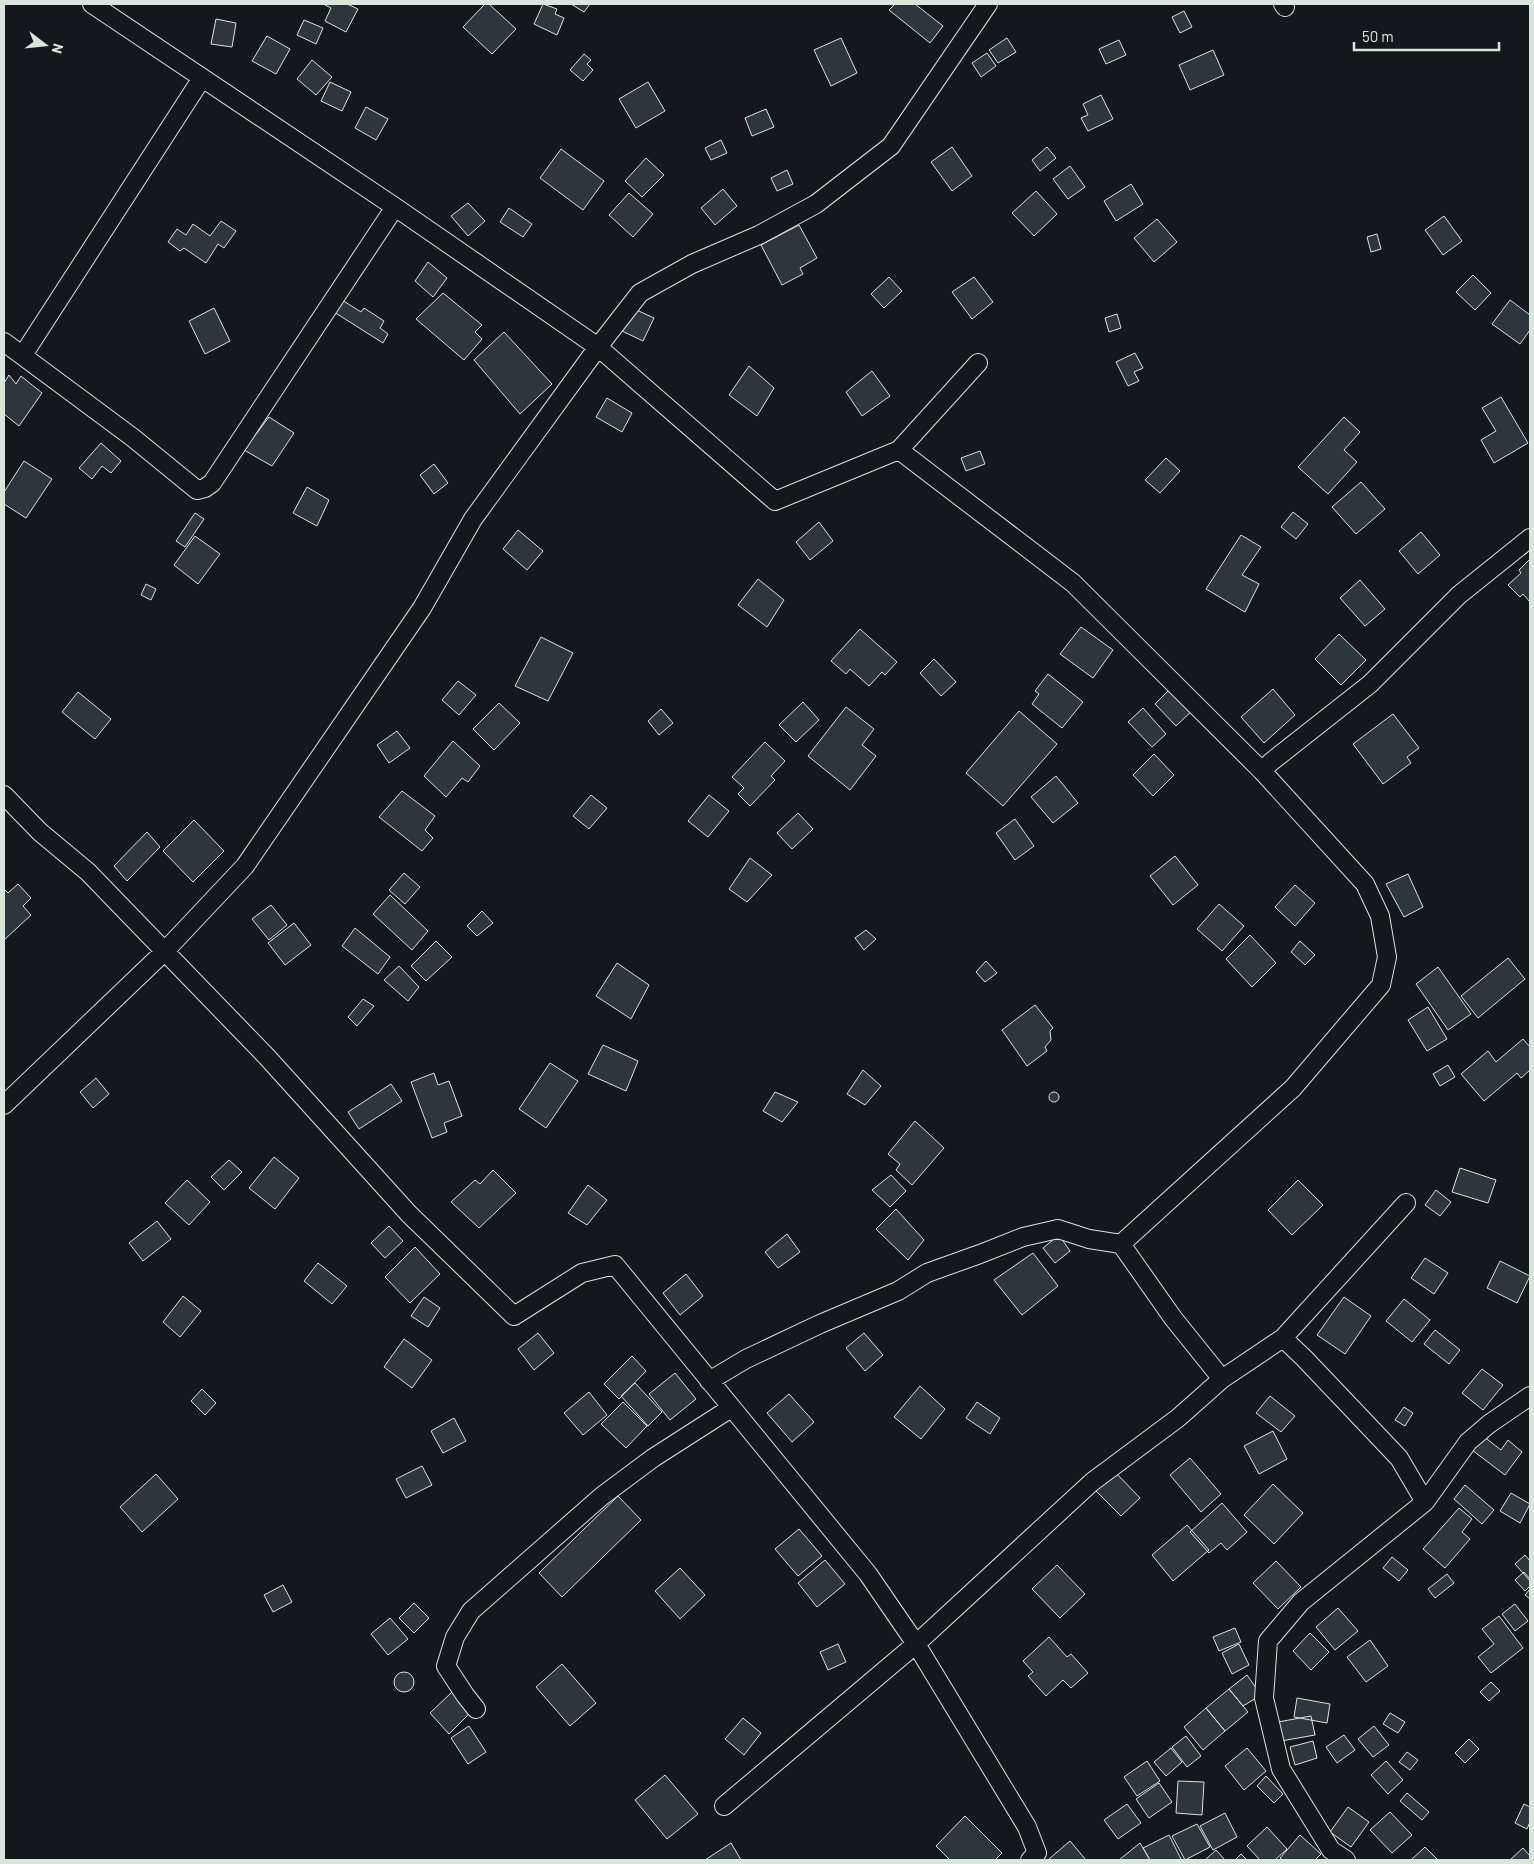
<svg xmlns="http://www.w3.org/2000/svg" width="1534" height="1864" viewBox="0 0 1534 1864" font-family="Barlow,sans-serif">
	<rect width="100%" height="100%" fill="#14181c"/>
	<!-- building -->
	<path fill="#2c363c" stroke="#d8e6dc" d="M326 4H347L358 9 346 32 325 21 331 8 325 5Z
		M485 4H489L516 29 492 54 463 27Z
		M543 4 557 9 555 14 564 18 557 35 534 24Z
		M571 4H590L584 12Z
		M895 4H915L943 26 930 43 889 10Z
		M1184 11 1192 27 1180 33 1172 17Z
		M216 19 236 23 232 47 211 44Z
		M304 20 323 28 316 44 297 35Z
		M267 36 290 49 276 74 252 61Z
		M841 38 857 73 831 86 814 50Z
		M1007 38 1016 52 998 63 989 50Z
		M1119 40 1126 55 1106 64 1099 49Z
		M1213 50 1224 75 1190 90 1179 65Z
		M987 53 996 66 981 77 972 63Z
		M584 54 591 60 587 64 593 70 583 81 570 70Z
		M312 60 332 77 316 95 297 79Z
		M330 82 351 92 342 111 321 101Z
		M648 82 665 111 636 128 619 99Z
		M1101 95 1113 119 1088 131 1081 118 1088 115 1083 104Z
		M366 107 388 119 376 140 355 128Z
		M766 109 774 127 752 136 745 118Z
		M721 140 727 153 711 160 705 148Z
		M952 147 972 176 952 191 931 162Z
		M1047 147 1056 158 1040 171 1032 160Z
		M561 149 604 181 583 210 540 178Z
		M646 158 664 175 642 197 625 181Z
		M1070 166 1085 187 1068 199 1053 179Z
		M787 170 793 184 777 191 771 178Z
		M1131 184 1143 204 1116 221 1104 201Z
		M723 189 737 206 715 225 701 208Z
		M1036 191 1057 214 1034 236 1012 213Z
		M629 193 653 214 633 237 609 215Z
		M468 203 485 221 468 236 451 216Z
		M509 208 532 224 523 237 500 222Z
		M1444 216 1462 241 1443 255 1425 230Z
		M1157 219 1177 242 1154 262 1134 238Z
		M221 221 236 231 224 248 218 244 206 263 184 248 180 251 168 242 177 229 186 235 193 224 210 236Z
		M799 225 817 258 800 268 803 274 782 285 761 245Z
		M1377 234 1381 249 1371 252 1367 237Z
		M428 262 447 278 433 297 415 281Z
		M1473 275 1491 293 1475 310 1456 292Z
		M889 277 902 291 884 308 871 294Z
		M974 277 993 302 972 319 952 292Z
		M443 293 482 325 475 332 482 339 464 360 416 319Z
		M342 300 361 312 364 308 384 321 380 328 388 334 383 343 334 312Z
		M1510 300 1530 315V330L1520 344 1492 324Z
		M630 307 654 318 643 341 620 330Z
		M214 308 230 341 205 354 189 321Z
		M1117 314 1121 328 1109 332 1105 318Z
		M504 332 552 384 520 414 474 360Z
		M1135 353 1143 368 1134 372 1139 381 1128 386 1116 362Z
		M749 366 774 388 757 416 729 395Z
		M872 371 890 396 862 416 846 392Z
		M9 375 16 384 21 376 42 393 19 426 4 414V383Z
		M1501 397 1528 443 1494 463 1481 440 1496 431 1482 408Z
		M607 398 632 413 622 432 596 417Z
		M269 417 294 433 272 466 244 450Z
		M1344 417 1360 432 1344 450 1357 462 1328 494 1298 467Z
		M101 443 121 461 111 473 102 466 92 479 79 468Z
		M980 451 985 464 966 471 961 458Z
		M1166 458 1180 471 1160 493 1145 480Z
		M24 461 52 479 26 518 4 504V492Z
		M434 464 448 483 434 494 420 475Z
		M1361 482 1385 509 1356 534 1332 507Z
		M307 487 329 500 317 526 293 513Z
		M1293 512 1308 524 1296 539 1281 527Z
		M195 513 204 519 185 547 176 541Z
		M819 522 833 541 810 560 796 542Z
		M518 530 543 551 527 570 503 549Z
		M1421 532 1440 555 1418 574 1399 551Z
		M1241 535 1261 547 1242 575 1259 584 1245 612 1206 589Z
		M195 536 220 554 198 584 174 565Z
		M1530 559V602L1523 594 1520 597 1508 585 1521 573 1519 570Z
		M758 579 784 600 767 627 738 605Z
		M1360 580 1385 609 1365 626 1340 598Z
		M146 584 156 589 151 600 141 595Z
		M1081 627 1113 650 1093 678 1060 654Z
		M860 629 897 662 885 675 882 672 869 686 850 669 846 674 831 661Z
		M1339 634 1366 660 1341 685 1315 659Z
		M541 637 573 653 548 701 515 686Z
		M934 659 956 682 941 696 920 673Z
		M1048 674 1083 702 1062 728 1032 704 1039 694 1035 691Z
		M458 681 476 695 459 715 442 700Z
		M1175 684 1196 707 1176 726 1155 704Z
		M1273 689 1295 715 1264 743 1241 717Z
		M78 692 111 719 95 739 62 712Z
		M803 702 819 720 796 742 779 725Z
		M499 703 520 723 494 750 473 729Z
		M846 707 874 729 862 745 876 756 850 790 808 756Z
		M1143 708 1166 734 1152 747 1128 722Z
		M661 709 673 723 659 735 648 721Z
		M1019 711 1057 744 1003 806 966 773Z
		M1393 714 1419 748 1407 757 1411 763 1383 784 1353 744Z
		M397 731 410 748 389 763 377 745Z
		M453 741 480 766 468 782 462 778 446 797 424 776Z
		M765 742 785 761 771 776 775 780 750 806 738 794 744 788 732 777Z
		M1154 754 1174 775 1153 796 1133 775Z
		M1056 776 1078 803 1053 823 1031 797Z
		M402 791 435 816 425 830 433 838 422 851 379 817Z
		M591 795 607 808 589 829 573 816Z
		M709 795 729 811 708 837 688 821Z
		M798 813 813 829 792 849 777 833Z
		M1015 819 1034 846 1015 860 996 833Z
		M194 820 224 851 193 882 163 851Z
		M147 832 160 847 127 881 114 866Z
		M1175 856 1198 885 1173 905 1150 876Z
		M750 858 772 875 747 902 729 889Z
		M404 873 420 887 405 904 389 890Z
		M1408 874 1423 907 1404 917 1386 884Z
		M18 884 31 898 23 906 31 915 4 940V889L8 893Z
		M1295 885 1315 903 1295 926 1275 907Z
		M390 895 428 931 412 950 373 914Z
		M1219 904 1244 926 1222 951 1197 929Z
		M271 905 287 925 269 940 252 919Z
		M482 911 493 923 477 936 467 926Z
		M294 923 311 945 285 965 268 943Z
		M355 928 390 957 378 974 342 946Z
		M866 930 876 939 864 950 855 938Z
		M1250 935 1276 963 1252 987 1226 959Z
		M436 941 452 957 426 981 411 966Z
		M1300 941 1315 955 1305 965 1291 952Z
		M1508 958 1525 979 1478 1018 1461 996Z
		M986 961 997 973 985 982 976 972Z
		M617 963 649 985 631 1019 596 996Z
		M399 966 419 987 408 1001 384 980Z
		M1438 967 1471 1014 1448 1030 1416 984Z
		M363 999 374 1006 357 1026 348 1017Z
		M1035 1005 1053 1028 1050 1031 1051 1040 1045 1047 1047 1051 1027 1066 1002 1030Z
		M1428 1007 1447 1039 1427 1051 1408 1020Z
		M1523 1039 1530 1047V1070L1521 1078 1517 1073 1484 1101 1461 1074 1488 1051 1496 1062Z
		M603 1045 638 1061 626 1091 588 1074Z
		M550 1063 578 1081 546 1128 519 1109Z
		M1448 1065 1455 1077 1440 1086 1433 1074Z
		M863 1070 881 1086 865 1105 847 1094Z
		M434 1073 438 1085 449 1081 462 1116 444 1123 447 1132 432 1138 411 1082Z
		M96 1078 109 1094 93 1108 80 1092Z
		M391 1084 402 1101 359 1129 348 1112Z
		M775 1092 798 1102 782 1122 763 1111Z
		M1049 1097a5 5 0 1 1 10 0a5 5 0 1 1-10 0Z
		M915 1121 944 1148 912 1185 896 1170 900 1164 888 1154Z
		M274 1157 299 1178 275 1209 249 1188Z
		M229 1160 242 1172 224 1190 211 1177Z
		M1460 1168 1496 1180 1488 1203 1452 1192Z
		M493 1170 516 1193 479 1228 451 1202 475 1180 480 1184Z
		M891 1175 906 1191 890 1207 872 1190Z
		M187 1180 210 1202 189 1225 165 1203Z
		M1298 1180 1323 1205 1292 1235 1268 1210Z
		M588 1185 607 1200 587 1225 568 1213Z
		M1436 1190 1451 1202 1440 1216 1425 1205Z
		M896 1209 924 1240 908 1260 876 1229Z
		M157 1221 171 1239 143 1261 129 1243Z
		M389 1226 403 1241 385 1258 371 1243Z
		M787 1234 800 1252 778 1268 765 1252Z
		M1059 1235 1070 1251 1055 1263 1043 1248Z
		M415 1247 440 1274 410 1303 385 1277Z
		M1033 1253 1058 1286 1022 1315 994 1280Z
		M1425 1258 1448 1273 1434 1294 1411 1278Z
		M1500 1261 1530 1276 1517 1303 1487 1288Z
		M318 1263 347 1286 332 1304 304 1281Z
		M686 1274 703 1296 680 1315 663 1293Z
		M183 1296 201 1311 180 1337 163 1322Z
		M424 1297 440 1308 428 1327 411 1316Z
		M1344 1297 1371 1316 1345 1354 1317 1335Z
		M1404 1299 1430 1320 1412 1342 1386 1321Z
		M1435 1330 1460 1350 1449 1364 1424 1344Z
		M538 1333 554 1353 534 1370 518 1349Z
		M864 1333 883 1355 865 1371 846 1348Z
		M404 1339 432 1360 412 1388 384 1367Z
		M632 1356 646 1371 619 1399 604 1384Z
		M1482 1369 1503 1385 1483 1410 1462 1393Z
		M675 1373 696 1399 670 1420 649 1394Z
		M635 1383 662 1412 648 1426 621 1396Z
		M920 1386 945 1409 921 1439 894 1417Z
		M202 1389 216 1403 205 1415 191 1401Z
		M589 1392 607 1415 583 1435 564 1413Z
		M789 1394 814 1422 792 1442 767 1413Z
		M1270 1396 1295 1416 1281 1432 1256 1413Z
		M623 1402 647 1426 626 1448 601 1424Z
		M977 1402 1000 1418 990 1434 966 1418Z
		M1404 1407 1413 1413 1405 1426 1395 1420Z
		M454 1418 466 1441 443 1453 431 1431Z
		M1273 1431 1287 1459 1259 1474 1244 1446Z
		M1483 1436 1501 1450 1508 1440 1522 1452 1505 1475 1472 1450Z
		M1190 1458 1221 1494 1201 1512 1170 1475Z
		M422 1466 432 1485 406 1498 396 1479Z
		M1115 1472 1140 1498 1121 1516 1096 1491Z
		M156 1474 178 1499 142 1532 120 1507Z
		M1273 1484 1303 1513 1274 1544 1244 1515Z
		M1465 1485 1494 1510 1482 1524 1454 1499Z
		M1511 1493 1530 1504 1520 1523 1500 1511Z
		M618 1496 641 1520 562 1597 539 1573Z
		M1222 1503 1247 1532 1227 1550 1221 1543 1209 1553 1190 1532Z
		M1459 1508 1472 1519 1462 1532 1470 1539 1445 1568 1423 1549Z
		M1187 1525 1209 1550 1173 1581 1152 1555Z
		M799 1529 822 1556 798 1576 775 1549Z
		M1525 1555 1530 1561V1581L1515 1564Z
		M1392 1557 1408 1570 1399 1581 1383 1568Z
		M825 1560 845 1584 817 1607 798 1583Z
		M1276 1561 1301 1587 1278 1609 1253 1583Z
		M1057 1565 1085 1594 1060 1618 1032 1589Z
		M680 1568 705 1595 680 1619 655 1591Z
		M1524 1572 1530 1579V1586L1525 1591 1515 1580Z
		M1447 1574 1454 1583 1435 1598 1428 1589Z
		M283 1585 292 1602 273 1612 264 1595Z
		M1530 1589V1599L1525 1595Z
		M414 1603 429 1618 414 1633 399 1618Z
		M1515 1604 1528 1621 1515 1631 1502 1614Z
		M1338 1608 1358 1631 1335 1650 1316 1627Z
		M1499 1616 1523 1648 1491 1673 1478 1657 1494 1644 1482 1629Z
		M390 1618 408 1639 388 1655 371 1634Z
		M1235 1628 1241 1642 1219 1651 1213 1637Z
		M1310 1633 1329 1652 1311 1670 1293 1651Z
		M1049 1637 1067 1657 1071 1654 1088 1673 1071 1688 1063 1680 1046 1696 1028 1676 1033 1672 1023 1661Z
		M1370 1640 1388 1666 1366 1682 1347 1657Z
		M838 1644 846 1662 828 1670 820 1652Z
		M1239 1644 1249 1665 1232 1674 1222 1653Z
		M562 1664 596 1703 570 1726 536 1687Z
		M394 1682a10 10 0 1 1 20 0a10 10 0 1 1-20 0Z
		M1247 1675 1261 1695 1243 1706 1229 1689Z
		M1491 1682 1500 1691 1489 1701 1480 1692Z
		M1229 1689 1248 1712 1225 1731 1206 1708Z
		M452 1692 471 1712 449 1734 430 1713Z
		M1297 1698 1330 1704 1327 1723 1294 1717Z
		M1206 1708 1225 1731 1203 1750 1184 1727Z
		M1390 1713 1405 1722 1398 1733 1383 1724Z
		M1311 1716 1315 1735 1281 1741 1278 1722Z
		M743 1718 761 1733 744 1755 725 1739Z
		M469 1726 486 1752 468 1764 451 1738Z
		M1374 1726 1389 1745 1373 1757 1358 1739Z
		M1344 1735 1355 1750 1337 1763 1326 1747Z
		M1186 1736 1201 1756 1187 1767 1172 1747Z
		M1469 1739 1479 1749 1465 1763 1455 1753Z
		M1313 1741 1317 1758 1295 1765 1290 1747Z
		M1171 1748 1182 1762 1166 1776 1154 1762Z
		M1247 1748 1266 1771 1244 1790 1225 1766Z
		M1407 1752 1418 1760 1410 1770 1399 1762Z
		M1147 1761 1160 1781 1137 1796 1124 1777Z
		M1386 1761 1403 1780 1388 1794 1371 1775Z
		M665 1775 698 1814 667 1839 635 1800Z
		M1266 1776 1283 1794 1274 1803 1257 1786Z
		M1178 1781 1204 1782 1202 1815 1176 1813Z
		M1159 1783 1172 1802 1149 1818 1136 1799Z
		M1407 1793 1429 1812 1422 1820 1400 1801Z
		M1127 1804 1141 1823 1118 1839 1104 1820Z
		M1524 1804 1530 1807V1822L1527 1829 1515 1823Z
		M1348 1807 1369 1822 1351 1847 1330 1832Z
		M1390 1812 1412 1835 1392 1853 1370 1830Z
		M1225 1813 1237 1837 1213 1850 1200 1826Z
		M965 1816 1002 1853 995 1860H950L936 1846Z
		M1197 1824 1210 1847 1185 1860 1172 1836Z
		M1267 1827 1287 1849 1275 1860H1260L1247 1846Z
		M1169 1835 1181 1859 1179 1860H1150L1143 1848Z
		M1300 1835 1321 1854 1315 1860H1283L1280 1858Z
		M1070 1841 1086 1860H1050L1049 1859Z
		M731 1843 741 1860H705Z
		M1140 1843 1150 1860H1119Z
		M1425 1847 1438 1860H1411Z
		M1523 1848 1530 1856V1860H1510Z
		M1216 1850 1225 1860H1205Z
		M1241 1854 1247 1860H1235Z"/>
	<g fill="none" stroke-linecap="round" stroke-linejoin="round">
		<defs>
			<path id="street" d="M92 4 395 207 598 347 775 501 899 450 978 363
				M1283 4 1285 7
				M4 342 132 437 197 490 205 488 212 483 395 207
				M23 355 202 78
				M1262 771 1271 762 1370 684 1459 595 1530 538
				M4 795 40 832 88 872 267 1057 409 1214 514 1316 582 1273 615 1265 868 1574 916 1644 1027 1827 1037 1853 1030 1860
				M4 1105 164 952 245 866 422 608 473 519 598 347 640 293 692 264 759 235 816 204 891 146 988 4
				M1121 1244 1173 1318 1222 1379 1283 1338 1304 1358 1399 1458 1425 1502 1301 1602 1268 1641 1264 1698 1281 1769 1331 1850 1346 1860
				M1283 1338 1406 1203
				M709 1381 746 1359 820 1324 898 1291 927 1273 980 1254 1023 1237 1058 1229 1089 1239 1121 1244 1293 1088 1381 985 1387 957 1380 916 1365 884 1262 771 1073 583 899 450
				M1425 1502 1468 1442 1489 1424 1530 1396
				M476 1709 465 1695 446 1666 455 1637 471 1611 602 1496 653 1458 731 1408
				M724 1806 916 1644 1092 1482 1178 1418 1222 1379"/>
		</defs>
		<!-- street casing -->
		<use href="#street" stroke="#d8e6dc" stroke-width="20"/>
		<!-- street -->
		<use href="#street" stroke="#14181c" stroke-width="18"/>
	</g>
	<!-- border -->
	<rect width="1534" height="1864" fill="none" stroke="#d8e6dc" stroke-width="10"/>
	<!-- north arrow -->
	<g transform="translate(45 45) rotate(106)" stroke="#14181c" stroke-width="4" paint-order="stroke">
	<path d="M0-4L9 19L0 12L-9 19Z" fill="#d8e6dc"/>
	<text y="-8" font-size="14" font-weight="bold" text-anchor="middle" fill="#d8e6dc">N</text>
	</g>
	<!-- scale -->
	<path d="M1354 42v8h145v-8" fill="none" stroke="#d8e6dc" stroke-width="2.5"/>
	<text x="1362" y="42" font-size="15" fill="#d8e6dc" stroke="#14181c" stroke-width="4" paint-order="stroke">50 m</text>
</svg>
